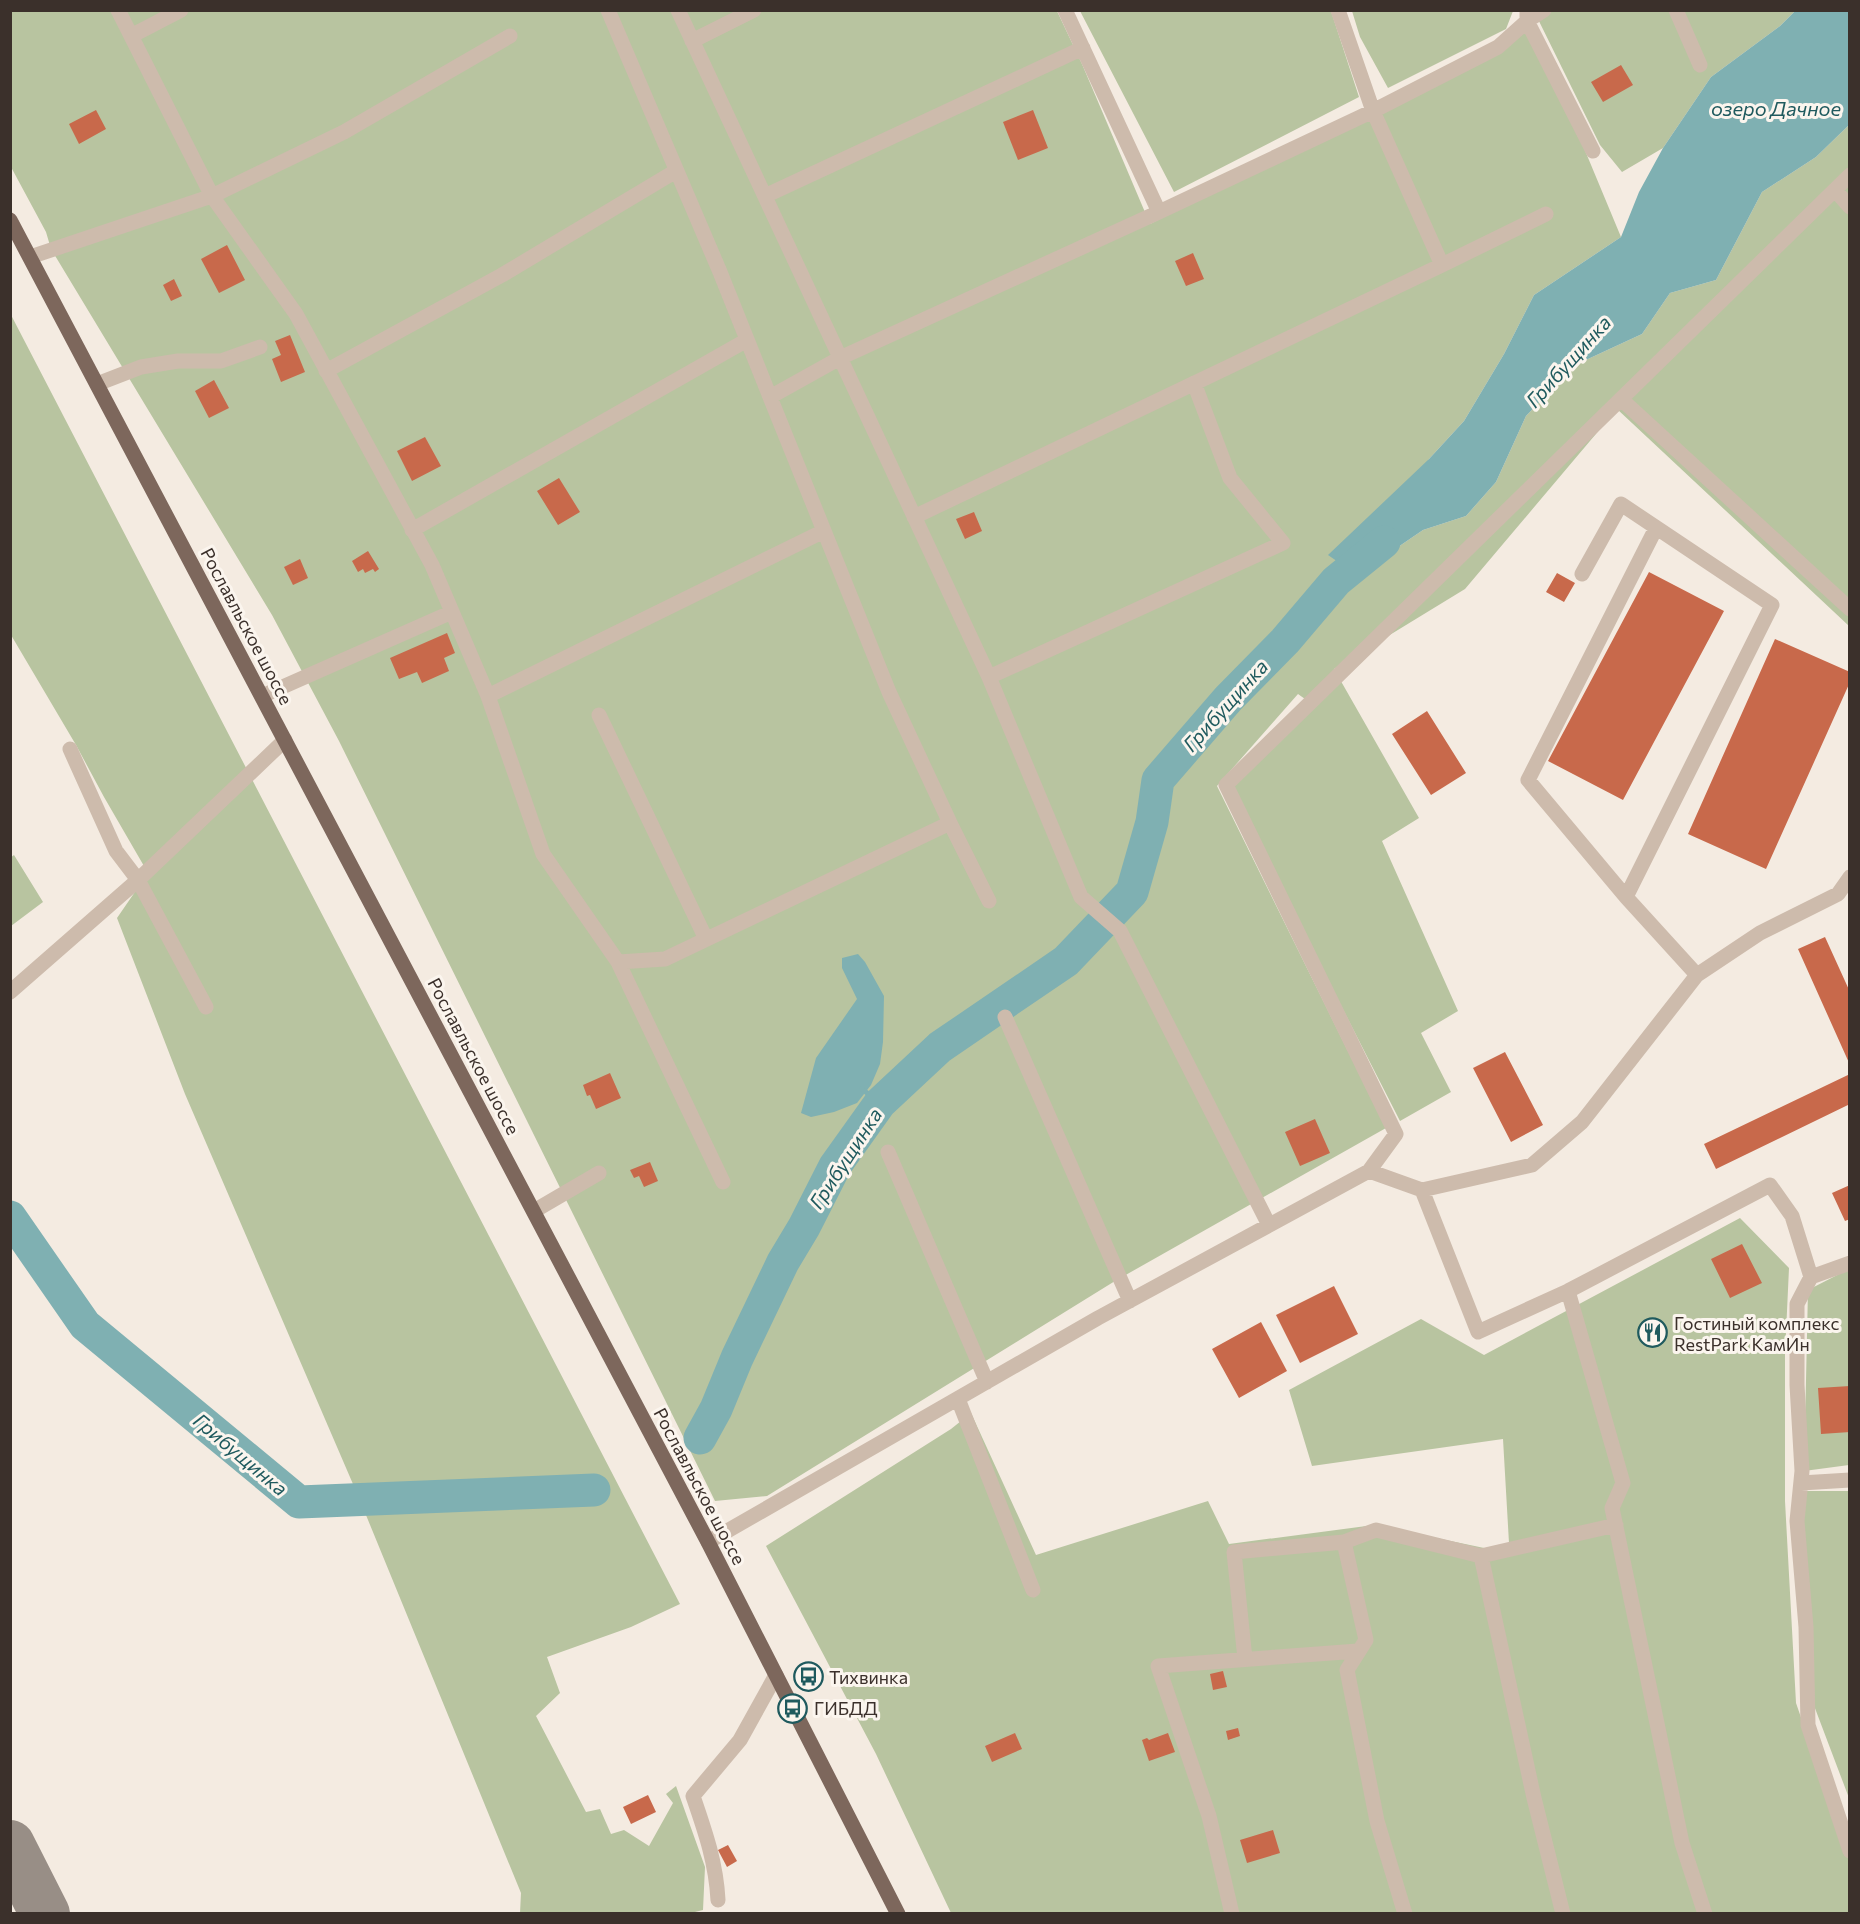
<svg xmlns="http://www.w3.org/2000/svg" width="1860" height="1924" viewBox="0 0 1860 1924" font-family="Commissioner,sans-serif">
	<rect width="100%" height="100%" fill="#f4ebe1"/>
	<!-- green -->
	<path fill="#b8c4a0" d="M10 11H1057L1082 64 1150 224 1526 30 1564 100 1621 237 1534 295 1504 354 1464 421 1429 459 1357 575 1423 530 1466 516 1496 482 1526 416 1575 365 1642 334 1670 293 1716 280 1762 192 1816 157 1849 125V626L1617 409 1465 589 1334 669 1419 818 1382 841 1458 1011 1421 1033 1451 1092 1400 1121 1263 853 1233 785 1305 699 1298 694 1217 786 1386 1128 1115 1281 767 1496 715 1501 339 741 272 615 51 249 46 232 11 167Z
		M1080 11H1331L1359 97 1174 192Z
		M1352 11 1513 10V11L1506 29 1388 88 1360 37Z
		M1534 11H1795L1780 26 1711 77 1663 148 1622 172 1600 145Z
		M10 313 680 1604 631 1627 547 1657 560 1693 536 1716 586 1812 600 1809 611 1834 624 1830 649 1846 673 1803 666 1794 676 1786 705 1867 703 1910 687 1914 520 1913 521 1893 359 1498 185 1094 117 918 148 873 104 797 76 745 11 635Z
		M14 855 43 902 11 926 10 858Z
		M1740 1218 1789 1268 1785 1354V1501L1796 1703 1849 1857V1913H951L876 1754 766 1546 951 1429 971 1413 1036 1555 1208 1501 1229 1544 1374 1525 1489 1549 1509 1543 1503 1439 1312 1466 1289 1390 1421 1319 1484 1355Z
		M1849 1269V1465L1804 1471 1808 1290Z
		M1802 1491H1849V1798L1813 1703Z"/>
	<!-- water -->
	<path fill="#7fb0b2" d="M1795 11H1849V125L1816 157 1762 192 1716 280 1670 293 1642 334 1575 365 1526 416 1496 482 1466 516 1423 530 1357 575 1328 555 1429 459 1464 421 1504 354 1534 295 1621 237 1639 192 1663 148 1711 77 1780 26Z
		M858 954 865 962 884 996 883 1042 880 1064 871 1085 857 1103 834 1112 811 1117 801 1113 816 1058 857 999 842 968V958Z"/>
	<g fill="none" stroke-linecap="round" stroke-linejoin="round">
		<!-- stream -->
		<path stroke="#7fb0b2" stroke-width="5" d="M862 1089 880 1103"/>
		<!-- river -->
		<path stroke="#7fb0b2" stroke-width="33" d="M10 1217 85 1325 299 1502 594 1490
			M700 1438 716 1409 737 1358 783 1262 804 1227 835 1166 880 1103 940 1047 1066 961 1132 892 1152 822 1158 780 1228 699 1285 641 1336 581 1384 542"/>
		<!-- taxiway -->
		<path stroke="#988e86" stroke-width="50" d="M10 1845 45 1914"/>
	</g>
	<!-- building -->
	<path fill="#c8694b" d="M1621 65 1633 85 1603 102 1591 82Z
		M96 110 106 129 79 144 69 124Z
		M1033 110 1048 148 1018 160 1003 122Z
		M227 245 245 280 219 293 201 259Z
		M1193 253 1204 279 1186 286 1175 261Z
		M174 279 182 296 171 301 163 285Z
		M290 335 305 372 281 382 272 359 281 355 275 341Z
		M214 380 229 408 209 418 195 391Z
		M425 437 441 466 412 481 397 451Z
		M559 478 580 512 558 525 537 491Z
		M974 512 982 531 965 539 956 519Z
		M368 551 379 569 375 572 373 569 365 573 363 569 358 572 352 561Z
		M300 559 308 578 293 585 284 567Z
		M1649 572 1724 611 1623 800 1548 761Z
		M1557 573 1575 583 1564 602 1546 592Z
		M447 633 455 653 444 658 449 671 422 683 417 672 399 679 390 658Z
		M1775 639 1850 672V682L1766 869 1688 834Z
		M1427 711 1466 773 1431 795 1392 734Z
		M1825 937 1850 992V1065L1798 949Z
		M1505 1052 1543 1125 1511 1142 1473 1068Z
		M610 1073 621 1098 596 1109 590 1095 587 1096 583 1085Z
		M1850 1074V1104L1716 1169 1704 1144Z
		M1315 1119 1330 1153 1300 1166 1285 1132Z
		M650 1162 658 1181 644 1187 639 1176 634 1178 630 1170Z
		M1850 1185V1219L1845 1221 1832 1193Z
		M1742 1244 1762 1283 1730 1298 1711 1259Z
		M1334 1286 1358 1334 1300 1363 1276 1315Z
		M1261 1322 1287 1371 1239 1398 1212 1349Z
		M1850 1386V1432L1821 1434 1818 1388Z
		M1223 1671 1227 1687 1213 1690 1210 1674Z
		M1238 1728 1240 1736 1228 1740 1226 1731Z
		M1015 1733 1022 1749 992 1762 985 1746Z
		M1168 1733 1175 1752 1149 1761 1142 1740 1147 1738 1149 1740Z
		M648 1795 656 1812 631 1824 623 1807Z
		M1273 1830 1280 1853 1247 1863 1240 1840Z
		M728 1845 737 1861 727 1867 718 1850Z"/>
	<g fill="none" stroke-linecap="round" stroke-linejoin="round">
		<!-- minor -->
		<path stroke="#cdbbac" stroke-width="15" d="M118 10 212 196 344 132 510 36
			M608 10 720 272 770 397
			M678 10 989 677 1081 897 1120 931 1269 1225
			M1065 10 1159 212
			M1544 10 1527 21 1593 151
			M1676 10 1700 65
			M131 36 181 10
			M692 41 754 10
			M1835 190 1850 207
			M765 196 1083 48
			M30 257 212 196 296 314 432 565 488 696
			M1442 265 1546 214
			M326 371 502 275 676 171
			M97 384 141 367 178 361H221L260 347
			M1621 399 1850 609
			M914 517 1442 265 1373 111 1338 10
			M412 530 747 340
			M824 531 488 696 543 854 618 962 665 959 950 823 889 692 770 397 840 358 1159 212 1373 111 1498 47 1527 21V10
			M1582 574 1621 504 1772 605 1626 897 1528 780 1656 528
			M989 677 1283 543 1230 478 1194 383
			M262 696 452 612
			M599 715 706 939
			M70 749 116 851 138 880 206 1007
			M950 823 989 901
			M1626 897 1697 975
			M618 962 723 1182
			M10 992 138 880 285 740
			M1005 1017 1130 1301
			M888 1152 987 1382
			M1369 1171 1396 1134 1226 785 1850 175
			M1422 1190 1478 1332 1568 1291 1770 1185 1792 1216 1811 1277 1850 1263
			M534 1211 599 1173
			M1811 1277 1797 1304V1385L1802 1471 1797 1521 1806 1627 1808 1725 1850 1851
			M1568 1291 1623 1483 1612 1508 1682 1843 1705 1914
			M958 1399 1033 1590
			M1801 1483 1850 1480
			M708 1542 1098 1318 1369 1171 1422 1190 1532 1165 1582 1122 1697 975 1760 933 1838 894 1850 877
			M1481 1556 1616 1525
			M1245 1659 1234 1552 1344 1542
			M718 1900C716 1862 705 1831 693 1796L740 1740 776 1675
			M1232 1914 1209 1816 1158 1666 1358 1651
			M1405 1914 1377 1821 1347 1670 1366 1640 1344 1542 1376 1530 1481 1556 1534 1798 1563 1914"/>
		<!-- major -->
		<path stroke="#7d675c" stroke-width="15" d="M10 220 708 1542 898 1914"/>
	</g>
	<!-- icons -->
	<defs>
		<symbol id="restaurant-ring" viewBox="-11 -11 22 22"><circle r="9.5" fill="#fbf5ee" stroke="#1f5a5e" stroke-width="1.5"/><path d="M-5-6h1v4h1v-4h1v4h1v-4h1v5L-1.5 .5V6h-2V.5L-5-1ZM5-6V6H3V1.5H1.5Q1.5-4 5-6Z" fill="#1f5a5e"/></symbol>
		<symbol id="bus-ring" viewBox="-11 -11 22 22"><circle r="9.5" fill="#fbf5ee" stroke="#1f5a5e" stroke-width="1.5"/><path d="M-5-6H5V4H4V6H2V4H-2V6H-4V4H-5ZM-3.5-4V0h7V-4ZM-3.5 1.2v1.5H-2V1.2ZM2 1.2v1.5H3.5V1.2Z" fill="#1f5a5e"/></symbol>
	</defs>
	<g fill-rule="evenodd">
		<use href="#restaurant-ring" x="1636" y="1316" width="33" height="33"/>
		<use href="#bus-ring" x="792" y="1660" width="33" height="33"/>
		<use href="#bus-ring" x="776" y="1692" width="33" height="33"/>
	</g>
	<g text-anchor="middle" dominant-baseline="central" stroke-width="6" stroke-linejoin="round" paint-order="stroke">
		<!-- street labels -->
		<g font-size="18" fill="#3b302b" stroke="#fbf5ee">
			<text transform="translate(247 626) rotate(62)">Рославльское шоссе</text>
			<text transform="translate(474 1056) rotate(62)">Рославльское шоссе</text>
			<text transform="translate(700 1486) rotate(62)">Рославльское шоссе</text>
		</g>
		<!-- poi labels -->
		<g font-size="18" fill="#3b302b" stroke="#fbf5ee" text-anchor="start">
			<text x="1674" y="1323">Гостиный комплекс<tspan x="1674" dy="21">RestPark КамИн</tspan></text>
			<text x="829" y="1677">Тихвинка</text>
			<text x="814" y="1708">ГИБДД</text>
		</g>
		<!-- water labels -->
		<g font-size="20" font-style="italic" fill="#1f5a5e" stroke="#fbf5ee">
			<text x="1776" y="108">озеро Дачное</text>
			<text transform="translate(1568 361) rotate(-48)">Грибущинка</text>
			<text transform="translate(1225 705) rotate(-48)">Грибущинка</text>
			<text transform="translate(845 1158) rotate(-57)">Грибущинка</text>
			<text transform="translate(241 1454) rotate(40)">Грибущинка</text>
		</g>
	</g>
	<!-- border -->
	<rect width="1860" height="1924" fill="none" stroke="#3b302b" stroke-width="24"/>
</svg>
